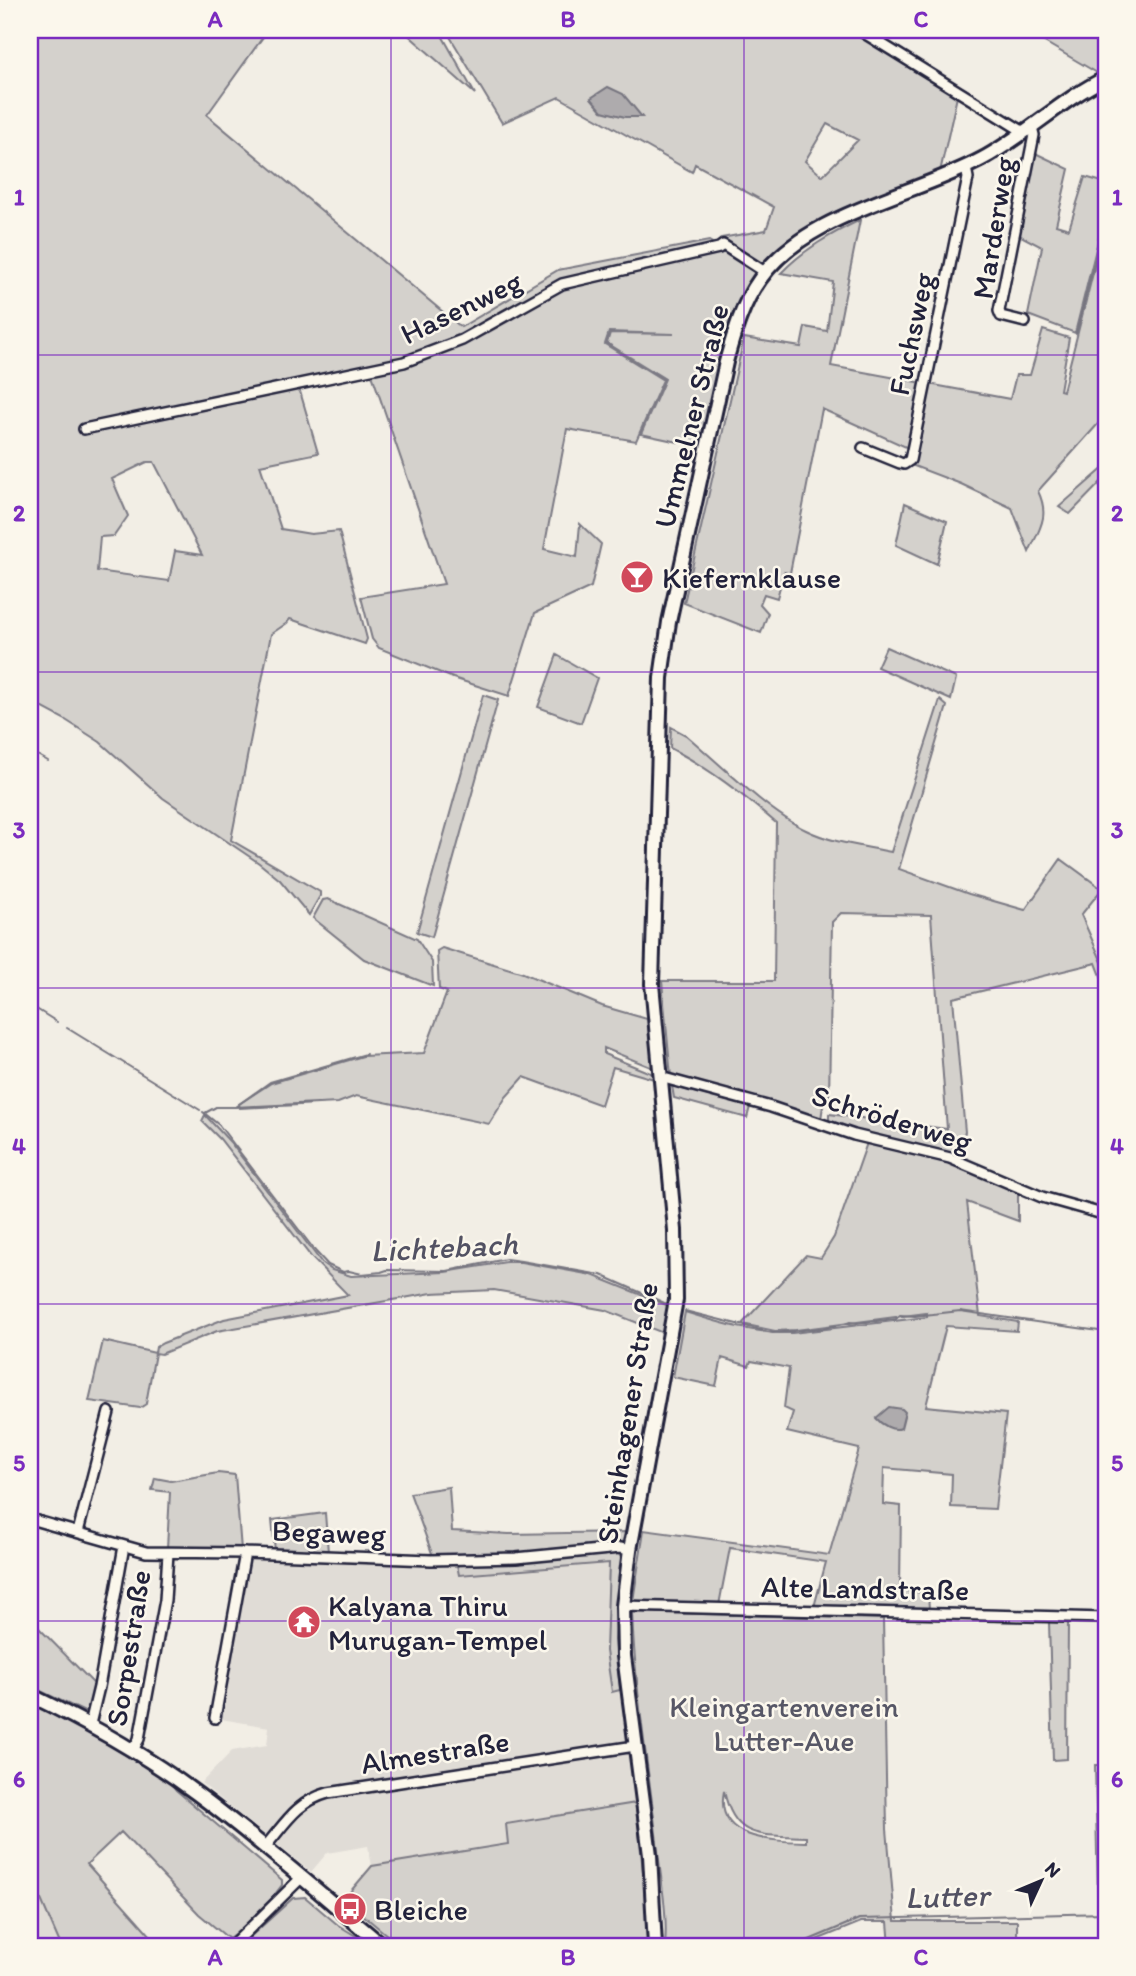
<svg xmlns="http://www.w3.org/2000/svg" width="1136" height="1976" viewBox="0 0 1136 1976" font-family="Itim,sans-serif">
	<rect width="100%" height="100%" fill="#f2eee5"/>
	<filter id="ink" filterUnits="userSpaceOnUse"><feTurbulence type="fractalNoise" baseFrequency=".0143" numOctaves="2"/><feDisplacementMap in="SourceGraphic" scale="14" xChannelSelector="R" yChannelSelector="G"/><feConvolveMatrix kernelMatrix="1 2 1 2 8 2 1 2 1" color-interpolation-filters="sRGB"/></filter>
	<g filter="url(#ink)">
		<!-- built -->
		<path fill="#e0dcd6" d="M254 1558 457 1565 459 1575 610 1563 606 1651 612 1692 620 1690 636 1803 506 1823 508 1844 372 1866 368 1846 327 1853 311 1872 201 1783 232 1751 267 1745 269 1727 221 1719 248 1564Z
			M30 1874 61 1946H30Z"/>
		<!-- green -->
		<path fill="#d4d1cc" stroke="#7b7a84" stroke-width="2" fill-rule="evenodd" d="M43 30H268L207 115 461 327 558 270 709 241 759 271 702 447 641 434 665 379 607 343 610 333 674 334 609 332 605 344 663 380 636 441 567 429 544 549 577 557 580 524 601 544 591 587 535 613 509 696 453 678 379 648 372 639 361 597 444 584 369 366 182 403 184 410 299 388 318 453 260 465 281 529 311 534 339 531 367 639 365 644 290 619 287 623 271 634 231 840 320 892V896L309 915 280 880 259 863 163 798 100 742 64 719 30 701V41ZM147 462H154L202 555 175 551 169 581 97 571 100 537 114 536 128 516 112 479Z
			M406 30H439L475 94 405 32Z
			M446 30H854L958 92 940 172C882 195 804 215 764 265L721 238 766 230 774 207 695 164 692 172 559 97 502 123ZM827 124 858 140 822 176 805 161Z
			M1024 30H1106V71L1099 74Z
			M1033 152 1069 169 1056 225 1069 229 1085 177 1106 183V209L1075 333 1028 315 1042 247 1017 234Z
			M860 220 831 366 1010 399 1016 375H1030L1043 330 1069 338 1060 390 1063 391 1106 222V415L1038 491C1050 516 1040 528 1029 552L1012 508 961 484 911 465 915 451 822 409 790 573 784 572 777 598 764 594 760 604 768 613 761 633 684 603 744 338 801 347 805 327 827 331 833 282 781 273C804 249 831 234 860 220Z
			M1106 466V477L1070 514 1059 507Z
			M905 503 947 521 937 564 896 545Z
			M886 647 956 678 951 700 877 667Z
			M557 655 597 678 581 723 538 707Z
			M483 695 498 700 432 937 417 932Z
			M940 700 947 706 899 869 969 894 1025 910 1061 859 1102 889 1081 915 1106 971V989L1096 963 953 998 965 1132 954 1154 853 1130 829 1121V1114L947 1129 931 915 841 913 832 922 829 1099 823 1106 821 1119 671 1077 662 981H774L776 823C742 794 709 768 670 748L671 727 686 735C721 765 767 811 806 830 832 843 864 846 891 852Z
			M328 899 417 939 432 962 433 986 364 959 313 918 323 900Z
			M442 948 523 973 602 1006 647 1019 653 1068 604 1048V1054L653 1074 654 1079 613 1067 601 1105 524 1077 506 1097 489 1124 356 1096 338 1103 240 1108 239 1104 271 1083 363 1056 424 1053 447 992 439 989 437 951Z
			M672 1086 750 1107 747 1118 674 1098Z
			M205 1115 230 1142 322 1263 332 1270 351 1276 445 1272 506 1262H521L592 1275 669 1306 663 1333 605 1310 494 1290 432 1293 217 1331 161 1354 155 1353 146 1404 140 1408 89 1401 103 1341 155 1353 156 1347 163 1343 224 1319 348 1295 312 1258 220 1139 202 1121Z
			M868 1140 947 1161 1018 1192V1221L967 1202 980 1316 1018 1322 1017 1331 946 1326 926 1406 1006 1414 995 1509 951 1507 952 1474 884 1468 883 1504 901 1506 900 1590 928 1593 929 1609 814 1607 826 1562 730 1548 719 1605 641 1604 633 1601 644 1530 829 1555 859 1449 787 1432 793 1412 784 1408 789 1368 751 1361 749 1366 722 1358 716 1386 673 1377 685 1312C720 1323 755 1334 792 1333L927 1317V1313L796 1330 775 1331 742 1324 806 1255 821 1258 834 1237Z
			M218 1473 235 1475 241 1550 167 1548 170 1492 152 1490 155 1478 171 1481Z
			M449 1487 452 1531 509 1534 626 1532 622 1542 617 1544C556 1550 494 1559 433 1556L410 1493Z
			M325 1513 328 1552 275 1551 272 1520Z
			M618 1553 622 1559 615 1640 620 1690 612 1692 606 1651 609 1563 459 1575 457 1565Z
			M632 1612 883 1619 887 1829 895 1921H1017V1946H890L888 1922H861L802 1946H665C668 1915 661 1882 658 1851 649 1771 635 1692 632 1612ZM724 1791C735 1842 763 1834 806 1837V1842C772 1841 714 1840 724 1791Z
			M30 1619 97 1687 91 1715 30 1686Z
			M1049 1622 1068 1623 1067 1759 1053 1760Z
			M30 1702 86 1731 170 1782 176 1790 282 1880V1885L259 1915 229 1939 199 1914 121 1832 87 1864 160 1946H61L30 1874Z
			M1095 1765H1105L1106 1895H1098Z
			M636 1803 647 1910V1946H400L344 1899 372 1866 508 1844 506 1824Z
			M305 1897 338 1925 372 1946H240L293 1898Z"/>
		<!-- water -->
		<path fill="#aeabad" stroke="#76747f" stroke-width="2" d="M608 87 623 94 642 117H625L602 111 591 98Z
			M889 1407 902 1409 905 1412 901 1428C893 1432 881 1424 876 1418Z"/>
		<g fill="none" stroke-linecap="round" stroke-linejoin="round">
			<!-- stream -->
			<path stroke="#76747f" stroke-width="2" d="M1076 334 1106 216
				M30 751 48 761
				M30 1005 57 1022
				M67 1028 200 1110
				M235 1107 318 1103
				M203 1112 219 1125 316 1252 328 1265 343 1272 349 1271 362 1274 381 1272 387 1270 447 1271 506 1259 521 1261 601 1275 669 1305
				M205 1113 216 1107H235L270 1082 366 1054
				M685 1311 773 1333 823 1328 845 1324 850 1322 857 1323 896 1319 900 1315 915 1316 960 1311 1106 1332
				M795 1946 859 1919 1106 1913"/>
			<defs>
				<path id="street" d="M864 33 1024 132
					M1025 322 1001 316 999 311 1034 135 1032 127
					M84 429 404 362 462 340 562 284 719 248 723 245 765 272
					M863 448 900 463 904 464 910 460 968 178 966 168
					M660 1077 771 1107 854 1135 950 1158 1042 1197 1106 1215
					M30 1519 146 1552 245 1553 431 1560 516 1558 620 1548 630 1550
					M78 1532 109 1412
					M623 1606 1106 1618
					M215 1718 245 1553
					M90 1724 99 1687 124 1546
					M133 1750 139 1739 165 1600 168 1553
					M265 1847C285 1824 296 1802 328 1793L635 1746
					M232 1946 302 1877"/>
				<path id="secondary" d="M30 1695C88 1723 144 1754 196 1793 261 1841 322 1895 383 1946
					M655 1946 650 1855 624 1656 623 1606 630 1550 676 1300 675 1230 652 984 661 678 669 622 726 362C734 333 742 304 760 279 806 213 913 196 982 159 1025 136 1062 99 1106 78"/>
			</defs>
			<!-- street casing -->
			<use href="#street" stroke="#22223b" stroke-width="14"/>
			<!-- secondary casing -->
			<use href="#secondary" stroke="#22223b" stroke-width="18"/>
			<!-- street -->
			<use href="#street" stroke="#fbf7ec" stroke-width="9"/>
			<!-- secondary -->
			<use href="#secondary" stroke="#fbf7ec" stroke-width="12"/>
		</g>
	</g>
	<!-- grid -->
	<path fill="none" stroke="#7b2cbf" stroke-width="2" stroke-opacity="0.55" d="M391 30V1946M744 30V1946M30 355H1106M30 672H1106M30 988H1106M30 1304H1106M30 1621H1106"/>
	<!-- icons -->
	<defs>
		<symbol id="bar-disc" viewBox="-11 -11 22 22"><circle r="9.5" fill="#d1495b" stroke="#fbf7ec"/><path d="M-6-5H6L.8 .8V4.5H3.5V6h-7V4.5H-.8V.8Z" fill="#fff"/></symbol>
		<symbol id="temple-disc" viewBox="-11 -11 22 22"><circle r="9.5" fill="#d1495b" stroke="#fbf7ec"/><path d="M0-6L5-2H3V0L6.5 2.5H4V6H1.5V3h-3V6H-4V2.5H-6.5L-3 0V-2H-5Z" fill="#fff"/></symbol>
		<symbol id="bus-disc" viewBox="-11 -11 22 22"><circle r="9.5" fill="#d1495b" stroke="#fbf7ec"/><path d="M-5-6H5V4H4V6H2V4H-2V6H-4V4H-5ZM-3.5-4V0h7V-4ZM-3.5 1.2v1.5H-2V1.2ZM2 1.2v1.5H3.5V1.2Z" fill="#fff"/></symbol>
	</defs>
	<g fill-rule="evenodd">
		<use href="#bar-disc" x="618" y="558" width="38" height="38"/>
		<use href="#temple-disc" x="285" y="1603" width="38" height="38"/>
		<use href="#bus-disc" x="331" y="1890" width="38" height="38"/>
	</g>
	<g text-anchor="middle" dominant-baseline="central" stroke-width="5" stroke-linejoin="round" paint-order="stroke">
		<!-- street labels -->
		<g font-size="30" fill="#22223b" stroke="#fbf7ec">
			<text transform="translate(993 228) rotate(-81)">Marderweg</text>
			<text transform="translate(461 307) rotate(-26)">Hasenweg</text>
			<text transform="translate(911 334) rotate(-78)">Fuchsweg</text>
			<text transform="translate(691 416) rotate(-76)">Ummelner Straße</text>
			<text transform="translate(892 1118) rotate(17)">Schröderweg</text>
			<text transform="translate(627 1413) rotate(-81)">Steinhagener Straße</text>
			<text transform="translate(329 1532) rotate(2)">Begaweg</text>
			<text transform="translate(865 1588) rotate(1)">Alte Landstraße</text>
			<text transform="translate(128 1648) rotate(-81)">Sorpestraße</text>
			<text transform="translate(435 1752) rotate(-9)">Almestraße</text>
		</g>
		<!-- poi labels -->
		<g font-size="30" fill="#22223b" stroke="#fbf7ec" text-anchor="start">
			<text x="662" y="577">Kiefernklause</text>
			<text x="328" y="1605">Kalyana Thiru<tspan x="328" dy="34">Murugan-Tempel</tspan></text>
			<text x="374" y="1909">Bleiche</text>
		</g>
		<!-- park labels -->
		<g font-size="30" fill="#575766" stroke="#fbf7ec">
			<text x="784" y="1706">Kleingartenverein<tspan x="784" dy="34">Lutter-Aue</tspan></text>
		</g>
		<!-- water labels -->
		<g font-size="32" font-style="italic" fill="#535263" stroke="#fbf7ec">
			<text transform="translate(444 1247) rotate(-3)">Lichtebach</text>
			<text transform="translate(947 1896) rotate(-2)">Lutter</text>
		</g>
	</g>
	<!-- margin -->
	<rect width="1136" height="1976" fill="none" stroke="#fbf7ec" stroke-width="77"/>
	<!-- north arrow -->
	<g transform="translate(1041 1881) rotate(46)" stroke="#fbf7ec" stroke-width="5" paint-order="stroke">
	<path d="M0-5L12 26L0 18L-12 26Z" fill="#22223b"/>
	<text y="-10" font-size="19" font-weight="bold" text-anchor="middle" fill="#22223b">N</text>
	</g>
	<rect x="38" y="38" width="1060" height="1900" fill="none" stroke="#7b2cbf" stroke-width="2.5"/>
	<g font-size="23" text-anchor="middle" font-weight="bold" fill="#7b2cbf">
		<text x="215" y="27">A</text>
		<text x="568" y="27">B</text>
		<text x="921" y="27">C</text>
		<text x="19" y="205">1</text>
		<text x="1117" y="205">1</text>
		<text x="19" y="521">2</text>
		<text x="1117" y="521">2</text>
		<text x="19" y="838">3</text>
		<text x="1117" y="838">3</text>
		<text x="19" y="1154">4</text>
		<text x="1117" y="1154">4</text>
		<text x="19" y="1471">5</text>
		<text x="1117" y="1471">5</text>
		<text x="19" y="1787">6</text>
		<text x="1117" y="1787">6</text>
		<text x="215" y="1965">A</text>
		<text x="568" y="1965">B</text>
		<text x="921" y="1965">C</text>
	</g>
</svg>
